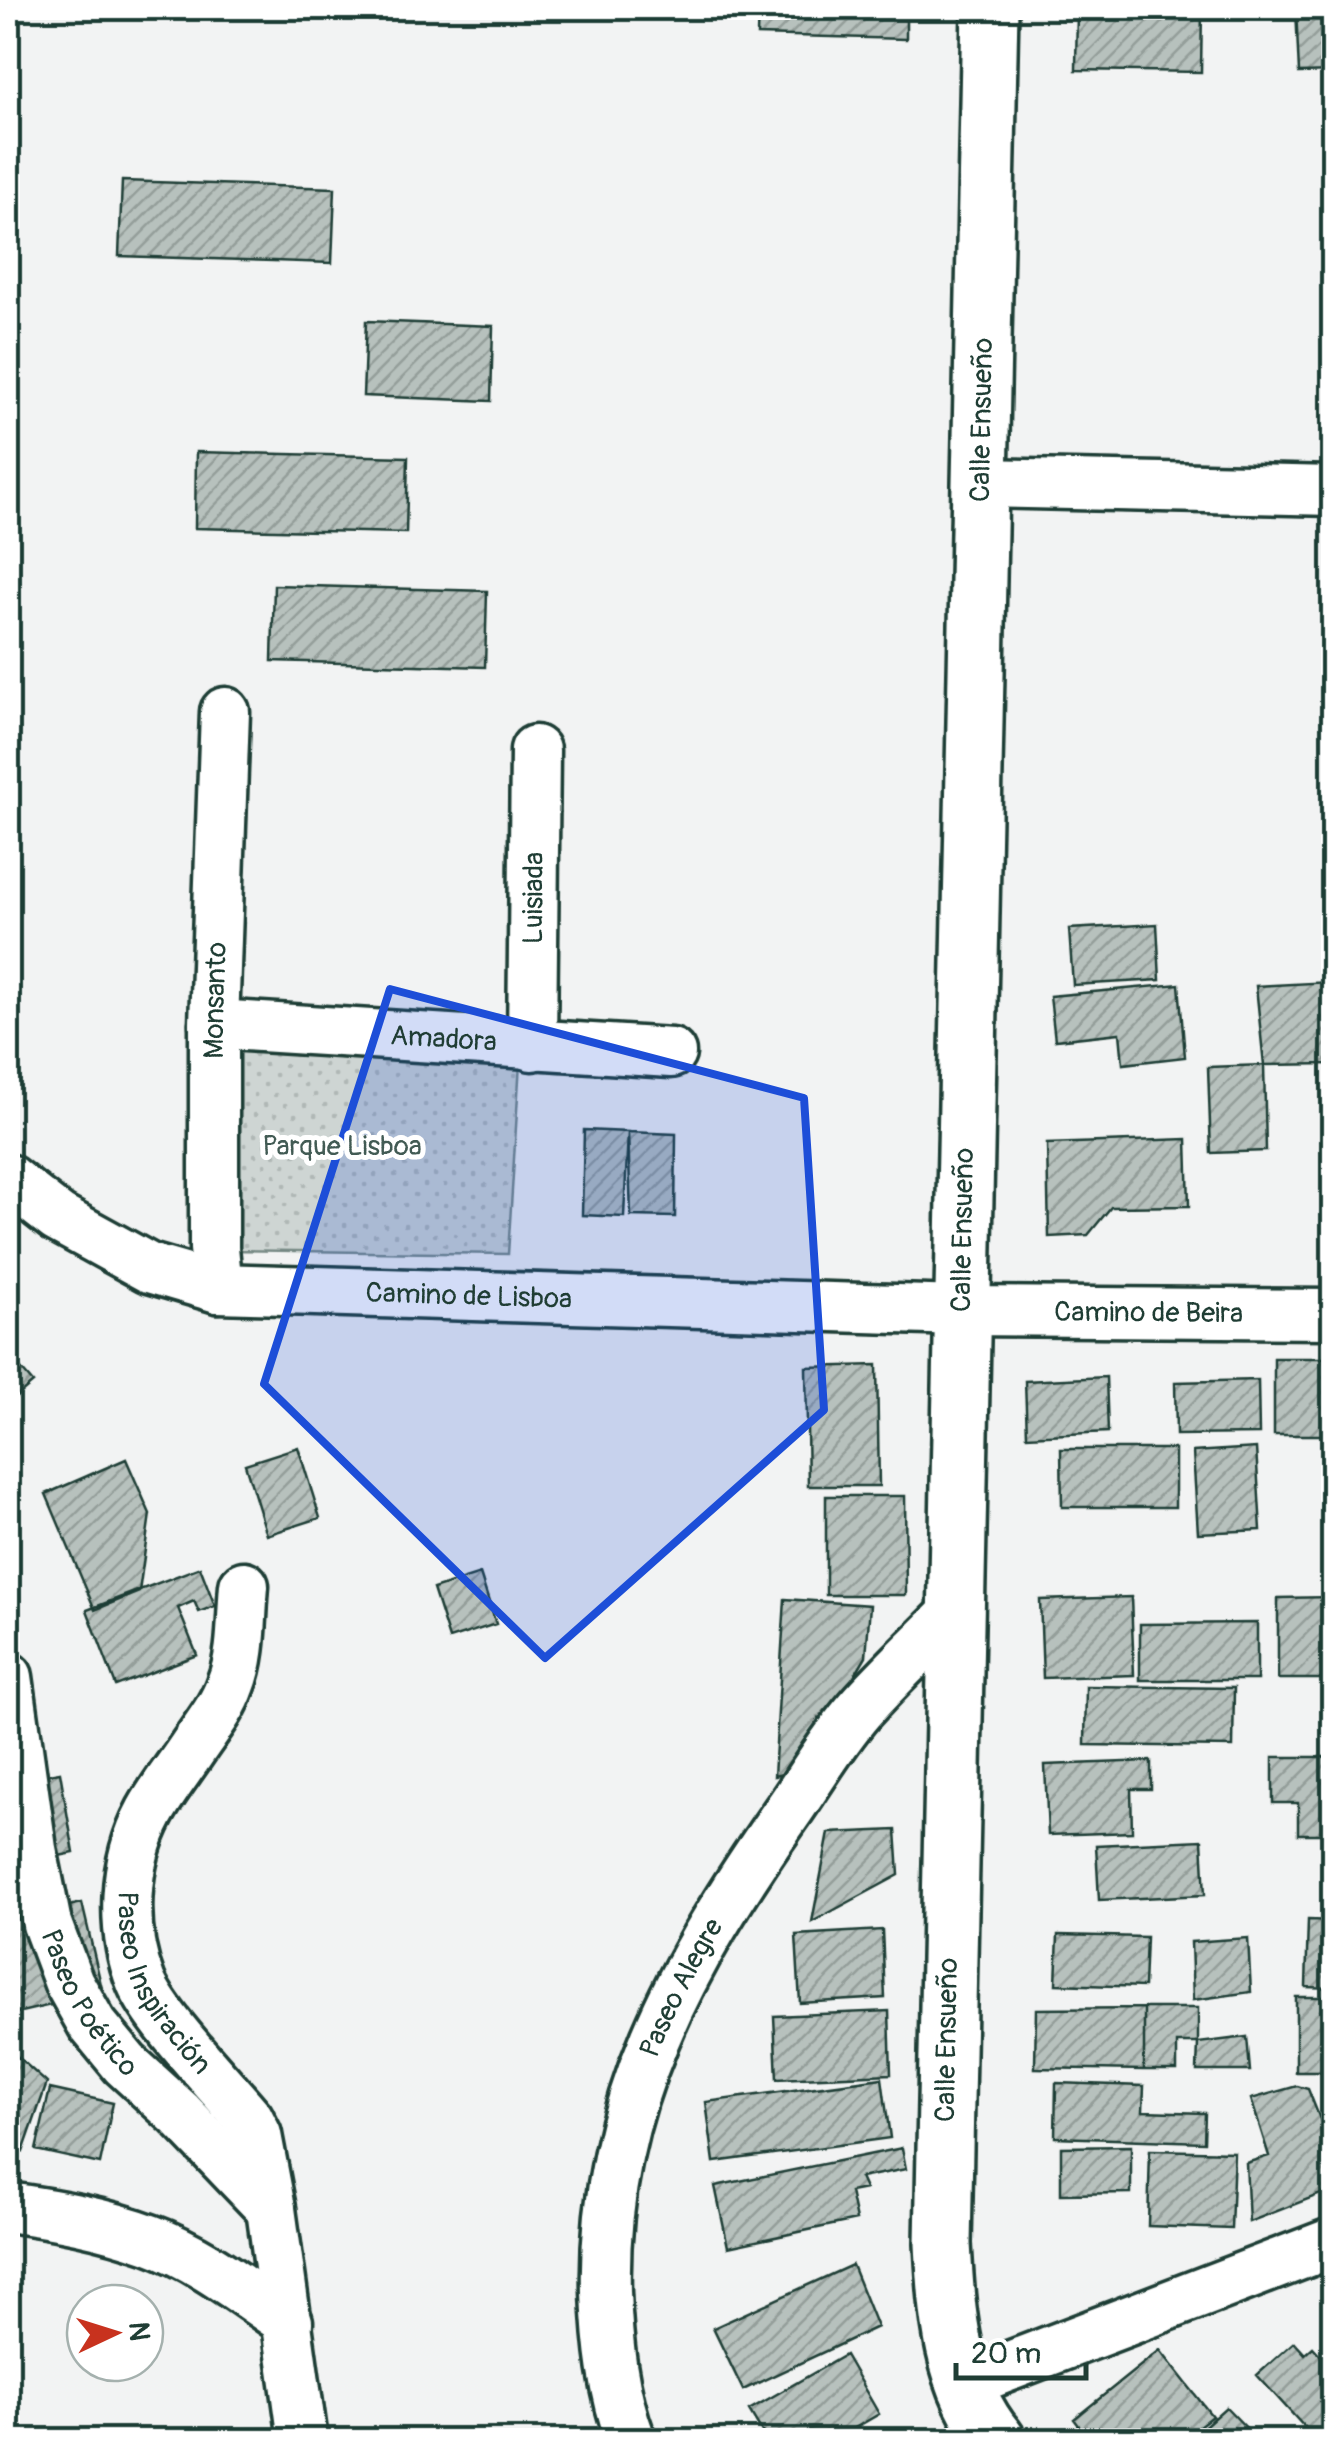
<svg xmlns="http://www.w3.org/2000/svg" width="1341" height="2448" viewBox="0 0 1341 2448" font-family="Pangolin,sans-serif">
	<defs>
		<pattern id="park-dots" width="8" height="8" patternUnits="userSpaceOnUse" patternTransform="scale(2.5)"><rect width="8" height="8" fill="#ced5d3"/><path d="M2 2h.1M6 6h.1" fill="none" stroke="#b0b8b6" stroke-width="1.8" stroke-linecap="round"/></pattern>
		<pattern id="building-hatch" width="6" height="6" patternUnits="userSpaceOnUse" patternTransform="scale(2.5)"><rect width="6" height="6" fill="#b7c1bd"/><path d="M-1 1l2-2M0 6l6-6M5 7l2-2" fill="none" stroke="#949e9a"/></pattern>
	</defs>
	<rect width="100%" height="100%" fill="#f2f3f3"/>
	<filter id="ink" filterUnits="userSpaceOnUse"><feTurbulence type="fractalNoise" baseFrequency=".01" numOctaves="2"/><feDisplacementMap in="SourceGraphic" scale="20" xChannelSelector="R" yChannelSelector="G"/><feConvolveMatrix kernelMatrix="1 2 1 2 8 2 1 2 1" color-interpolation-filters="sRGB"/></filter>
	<g filter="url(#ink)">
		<!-- park -->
		<path fill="url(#park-dots)" stroke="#768984" stroke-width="2.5" d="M225 1035 521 1047 508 1254 225 1250Z"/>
		<!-- building -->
		<path fill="url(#building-hatch)" stroke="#1f3d34" stroke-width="2.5" d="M758 8H906V39L757 35Z
			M1077 8H1202L1201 72 1076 70Z
			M1296 8H1334V72L1299 73Z
			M122 181 335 188 332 263 119 256Z
			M366 321 493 326 491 401 363 396Z
			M196 452 408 457 406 533 195 528Z
			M274 585 487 591 485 667 272 661Z
			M1157 924 1160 980 1073 985 1069 929Z
			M1330 982 1334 1064 1264 1065 1256 986Z
			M1179 984 1185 1057 1123 1064 1120 1033 1055 1040 1050 996Z
			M1264 1065 1266 1151 1211 1153 1208 1067Z
			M584 1130 628 1132 624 1217 582 1215Z
			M628 1132 676 1134 675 1217 631 1216Z
			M1187 1139 1189 1206 1111 1207 1088 1235 1049 1237 1047 1144Z
			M8 1354 33 1383 8 1404Z
			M1274 1358H1334V1435H1274Z
			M877 1365 879 1486H808L806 1367Z
			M1106 1377 1108 1432 1027 1436 1025 1381Z
			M1258 1380 1259 1434 1176 1435 1175 1382Z
			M298 1447 320 1518 267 1535 245 1464Z
			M1256 1448 1261 1530 1198 1533 1193 1452Z
			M1061 1449H1175V1507H1062Z
			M126 1459 150 1514 139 1592 95 1610 46 1494Z
			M826 1496H905L906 1595H826Z
			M200 1567 215 1606 199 1612 194 1601 178 1608 197 1655 116 1686 87 1610Z
			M480 1574 496 1624 449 1639 433 1589Z
			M1131 1597 1134 1675 1043 1678 1040 1600Z
			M1334 1597V1679H1278V1598Z
			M785 1599 870 1605 866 1656 798 1770 774 1776Z
			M1257 1623V1680H1140V1624Z
			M1086 1686 1234 1688 1233 1747 1085 1745Z
			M1273 1757H1334V1834H1298V1803H1273Z
			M1151 1761V1789H1131L1132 1832 1048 1835 1045 1765Z
			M60 1772 74 1853 8 1866V1781Z
			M896 1830 899 1875 812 1922 829 1833Z
			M1202 1840 1205 1895 1099 1900 1096 1845Z
			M32 1869 36 1895 8 1900V1873Z
			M82 1903 103 1993 8 2015V1920Z
			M1308 1920 1334 1921V1988L1306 1987Z
			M882 1930 885 1998 800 2003 796 1935Z
			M1058 1935 1146 1937 1144 1987 1056 1984Z
			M1248 1938 1251 1992 1193 2000 1191 1942Z
			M1296 1997H1334V2072H1296Z
			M1144 2008V2070L1035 2068 1036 2009Z
			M1144 2008H1198V2043H1177V2070H1144Z
			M889 2011 891 2074 777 2079 774 2016Z
			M1247 2037 1250 2071H1197L1198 2043Z
			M8 2048 47 2083 23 2152 8 2141Z
			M882 2078 890 2138 714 2162 706 2102Z
			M1056 2083 1144 2086 1143 2111 1205 2113 1204 2142 1055 2137Z
			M1297 2086 1308 2089 1334 2154V2189L1249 2222 1246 2163 1269 2156 1251 2099Z
			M50 2089 113 2103 100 2164 36 2150Z
			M1131 2146V2193L1061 2194V2147Z
			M902 2148 906 2169 860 2178 865 2189 850 2192 856 2220 728 2247 715 2186Z
			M1150 2150 1234 2152 1231 2229 1148 2226Z
			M852 2265 877 2327 743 2390 713 2328Z
			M1294 2342 1305 2354 1313 2347 1334 2370V2440H1316L1257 2375Z
			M1160 2350 1212 2416 1181 2440H1090L1074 2419Z
			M845 2355 879 2414 834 2440H767L749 2410Z
			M1226 2407 1258 2440H1189Z"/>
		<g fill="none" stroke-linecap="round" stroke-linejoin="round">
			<defs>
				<g id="street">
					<path d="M981 483 1334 491"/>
					<path id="s1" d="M214 1024 671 1053"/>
					<path id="s2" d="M532 1046 535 750"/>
					<path id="s3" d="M8 1179 58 1218 149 1268 218 1288 961 1311 1334 1314"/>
					<path id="s4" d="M218 1288 214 1248V1024L225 712"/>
					<path id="s5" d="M244 1586C241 1618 243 1654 231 1684 223 1708 206 1728 192 1749 178 1770 162 1790 150 1812 123 1862 120 1930 141 1982 157 2020 221 2085 249 2119L257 2135 271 2209 303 2440"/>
					<path id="s6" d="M8 1677 32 1849 47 1924 69 1983 92 2024 125 2064 180 2114 271 2209"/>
					<path d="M8 2207C56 2214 103 2222 150 2239 200 2257 244 2292 288 2322"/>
					<path d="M963 2384 1334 2242"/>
					<path id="s7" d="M631 2440C613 2392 608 2343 606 2292 601 2105 682 1963 786 1814 810 1780 832 1741 860 1709 890 1675 924 1644 955 1612"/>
				</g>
				<path id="secondary" d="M990 8 943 2244C947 2313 951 2385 997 2440"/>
			</defs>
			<!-- street casing -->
			<use href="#street" stroke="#1f3d34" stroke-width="55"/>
			<!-- secondary casing -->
			<use href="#secondary" stroke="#1f3d34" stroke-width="62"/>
			<!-- street -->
			<use href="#street" stroke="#fff" stroke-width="48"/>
			<!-- secondary -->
			<use href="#secondary" stroke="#fff" stroke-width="55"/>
		</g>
	</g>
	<!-- marked area -->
	<path fill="#1d4ed8" fill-opacity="0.2" stroke="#1d4ed8" stroke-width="8" stroke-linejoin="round" d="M390 989 804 1098 824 1410 545 1658 264 1384Z"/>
	<g text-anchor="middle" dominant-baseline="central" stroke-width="10" stroke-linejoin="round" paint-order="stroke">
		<!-- street labels -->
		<g font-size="28" fill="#1f3d34" stroke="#fff">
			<text transform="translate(982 420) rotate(-89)">Calle Ensueño</text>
			<text stroke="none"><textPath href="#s2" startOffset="148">Luisiada</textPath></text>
			<text stroke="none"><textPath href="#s4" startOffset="288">Monsanto</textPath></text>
			<text stroke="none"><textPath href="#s1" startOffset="230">Amadora</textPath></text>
			<text transform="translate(963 1230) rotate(-89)">Calle Ensueño</text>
			<text stroke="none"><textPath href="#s3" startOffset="490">Camino de Lisboa</textPath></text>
			<text stroke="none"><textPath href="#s3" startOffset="1170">Camino de Beira</textPath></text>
			<text stroke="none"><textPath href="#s5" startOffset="435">Paseo Inspiración</textPath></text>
			<text stroke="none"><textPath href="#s7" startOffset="468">Paseo Alegre</textPath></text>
			<text stroke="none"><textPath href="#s6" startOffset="340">Paseo Poético</textPath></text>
			<text transform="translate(947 2040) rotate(-89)">Calle Ensueño</text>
		</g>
		<!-- park labels -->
		<g font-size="28" fill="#425b54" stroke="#fff">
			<text x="342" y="1146">Parque Lisboa</text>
		</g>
	</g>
	<!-- margin -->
	<rect width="1341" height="2448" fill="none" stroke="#fff" stroke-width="40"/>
	<rect x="20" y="20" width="1301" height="2408" fill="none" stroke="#1f3d34" stroke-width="4" filter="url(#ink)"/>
	<!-- north arrow -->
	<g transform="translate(115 2333) rotate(86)"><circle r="48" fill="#ffffff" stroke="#a5b1ae" stroke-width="2.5"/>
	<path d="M0-8L18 38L0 25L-18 38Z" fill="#c8321e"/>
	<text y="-15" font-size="28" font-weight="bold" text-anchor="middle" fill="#1f3d34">N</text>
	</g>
	<!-- scale -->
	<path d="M956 2363v15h130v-15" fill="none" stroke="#1f3d34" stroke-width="5"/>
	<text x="971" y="2363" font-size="30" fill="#1f3d34" stroke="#ffffff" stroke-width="8" paint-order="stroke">20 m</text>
</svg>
